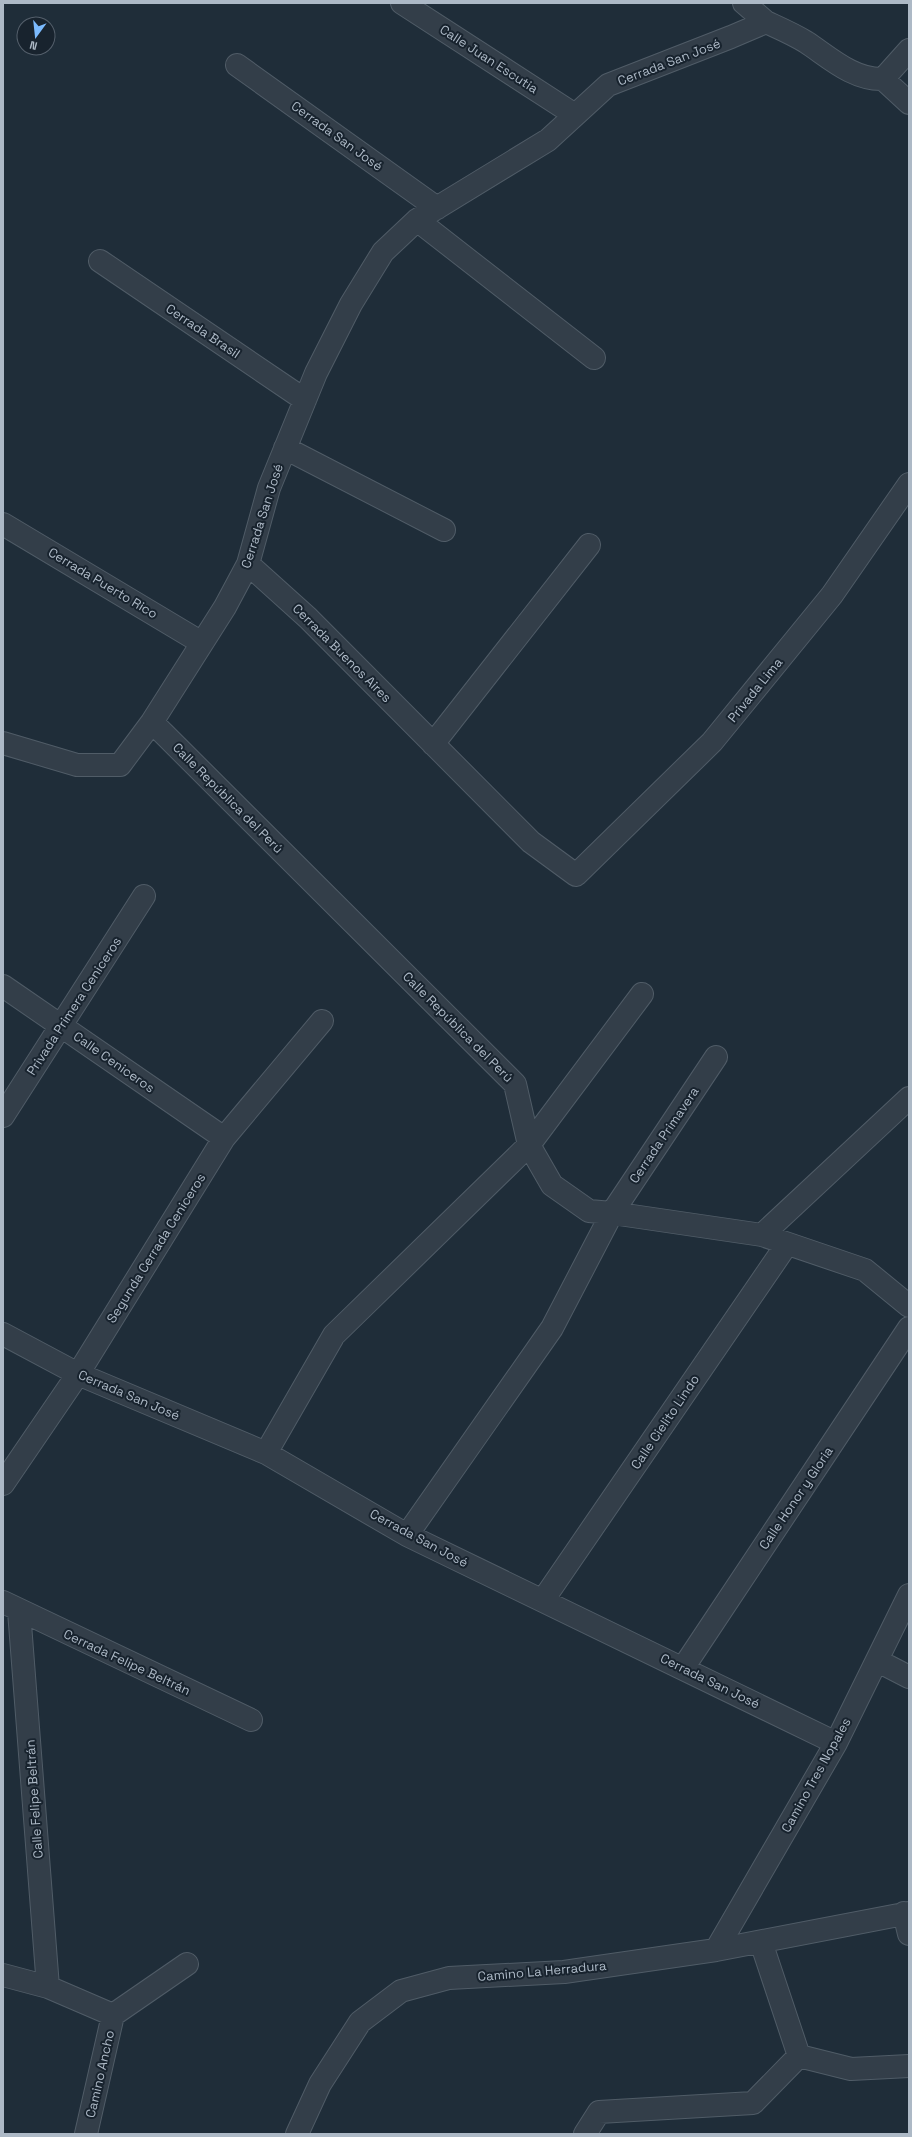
<svg xmlns="http://www.w3.org/2000/svg" width="912" height="2137" viewBox="0 0 912 2137" font-family="'Space Grotesk',sans-serif">
	<rect width="100%" height="100%" fill="#1f2d39"/>
	<g fill="none" stroke-linecap="round" stroke-linejoin="round">
		<defs>
			<path id="minor" d="M402 3 575 115
				M744 3 766 22
				M237 65 437 208
				M883 79 909 103
				M417 220 594 358
				M100 261 305 400
				M285 448 444 530
				M3 524 202 643
				M248 564 308 618 531 842 576 875 712 742 832 595 909 484
				M152 722 515 1084 529 1145 552 1185 589 1211 612 1213 762 1235 865 1270 909 1306
				M3 743 77 765H120L152 722 225 607 248 564 269 488 316 373 351 304 383 252 417 220 548 140 608 85 731 37 766 22C779 28 793 34 806 42 829 57 853 80 883 79L909 50
				M433 744 589 545
				M3 986 224 1138
				M3 1116 144 896
				M762 1235 909 1098
				M3 1334 78 1374 266 1453 407 1535 836 1743
				M266 1453 334 1335 529 1145 642 994
				M3 1484 78 1374 224 1138 322 1021
				M407 1535 552 1328 612 1213 716 1057
				M543 1600 787 1244
				M3 1602 251 1720
				M19 1611 48 1987
				M878 1661 909 1677
				M683 1668 909 1328
				M904 1913 909 1934
				M761 1942 799 2056 851 2069 909 2066
				M716 1950 836 1743 909 1595
				M3 1975 48 1987 113 2015
				M86 2134 113 2015 187 1964
				M297 2134 320 2084 360 2022 401 1991 449 1978 564 1972 716 1950 909 1913
				M585 2134 599 2112 753 2103 799 2056"/>
		</defs>
		<!-- minor casing -->
		<use href="#minor" stroke="#505c67" stroke-width="24"/>
		<!-- minor -->
		<use href="#minor" stroke="#333e49" stroke-width="22"/>
	</g>
	<g text-anchor="middle" dominant-baseline="central" stroke-width="4" stroke-linejoin="round" paint-order="stroke">
		<!-- street labels -->
		<g font-size="13" fill="#adb9c6" stroke="#18232e">
			<text transform="translate(489 59) rotate(33)">Calle Juan Escutia</text>
			<text transform="translate(669 62) rotate(-21)">Cerrada San José</text>
			<text transform="translate(337 136) rotate(36)">Cerrada San José</text>
			<text transform="translate(203 331) rotate(34)">Cerrada Brasil</text>
			<text transform="translate(262 516) rotate(-72)">Cerrada San José</text>
			<text transform="translate(103 583) rotate(31)">Cerrada Puerto Rico</text>
			<text transform="translate(342 653) rotate(45)">Cerrada Buenos Aires</text>
			<text transform="translate(755 690) rotate(-51)">Privada Lima</text>
			<text transform="translate(228 798) rotate(45)">Calle República del Perú</text>
			<text transform="translate(74 1006) rotate(-57)">Privada Primera Ceniceros</text>
			<text transform="translate(458 1027) rotate(45)">Calle República del Perú</text>
			<text transform="translate(114 1062) rotate(35)">Calle Ceniceros</text>
			<text transform="translate(664 1135) rotate(-56)">Cerrada Primavera</text>
			<text transform="translate(156 1248) rotate(-58)">Segunda Cerrada Ceniceros</text>
			<text transform="translate(129 1395) rotate(23)">Cerrada San José</text>
			<text transform="translate(665 1422) rotate(-56)">Calle Cielito Lindo</text>
			<text transform="translate(796 1498) rotate(-56)">Calle Honor y Gloria</text>
			<text transform="translate(419 1538) rotate(28)">Cerrada San José</text>
			<text transform="translate(127 1662) rotate(25)">Cerrada Felipe Beltrán</text>
			<text transform="translate(710 1681) rotate(26)">Cerrada San José</text>
			<text transform="translate(816 1775) rotate(-61)">Camino Tres Nopales</text>
			<text transform="translate(34 1799) rotate(-94)">Calle Felipe Beltrán</text>
			<text transform="translate(542 1971) rotate(-5)">Camino La Herradura</text>
			<text transform="translate(100 2074) rotate(-77)">Camino Ancho</text>
		</g>
	</g>
	<!-- border -->
	<rect width="912" height="2137" fill="none" stroke="#adb9c6" stroke-width="8"/>
	<!-- north arrow -->
	<g transform="translate(36 36) rotate(195)"><circle r="19" fill="#18232e" stroke="#545f6b"/>
	<path d="M0-3L7 15L0 10L-7 15Z" fill="#7bbafe"/>
	<text y="-6" font-size="11" font-weight="bold" text-anchor="middle" fill="#adb9c6">N</text>
	</g>
</svg>
